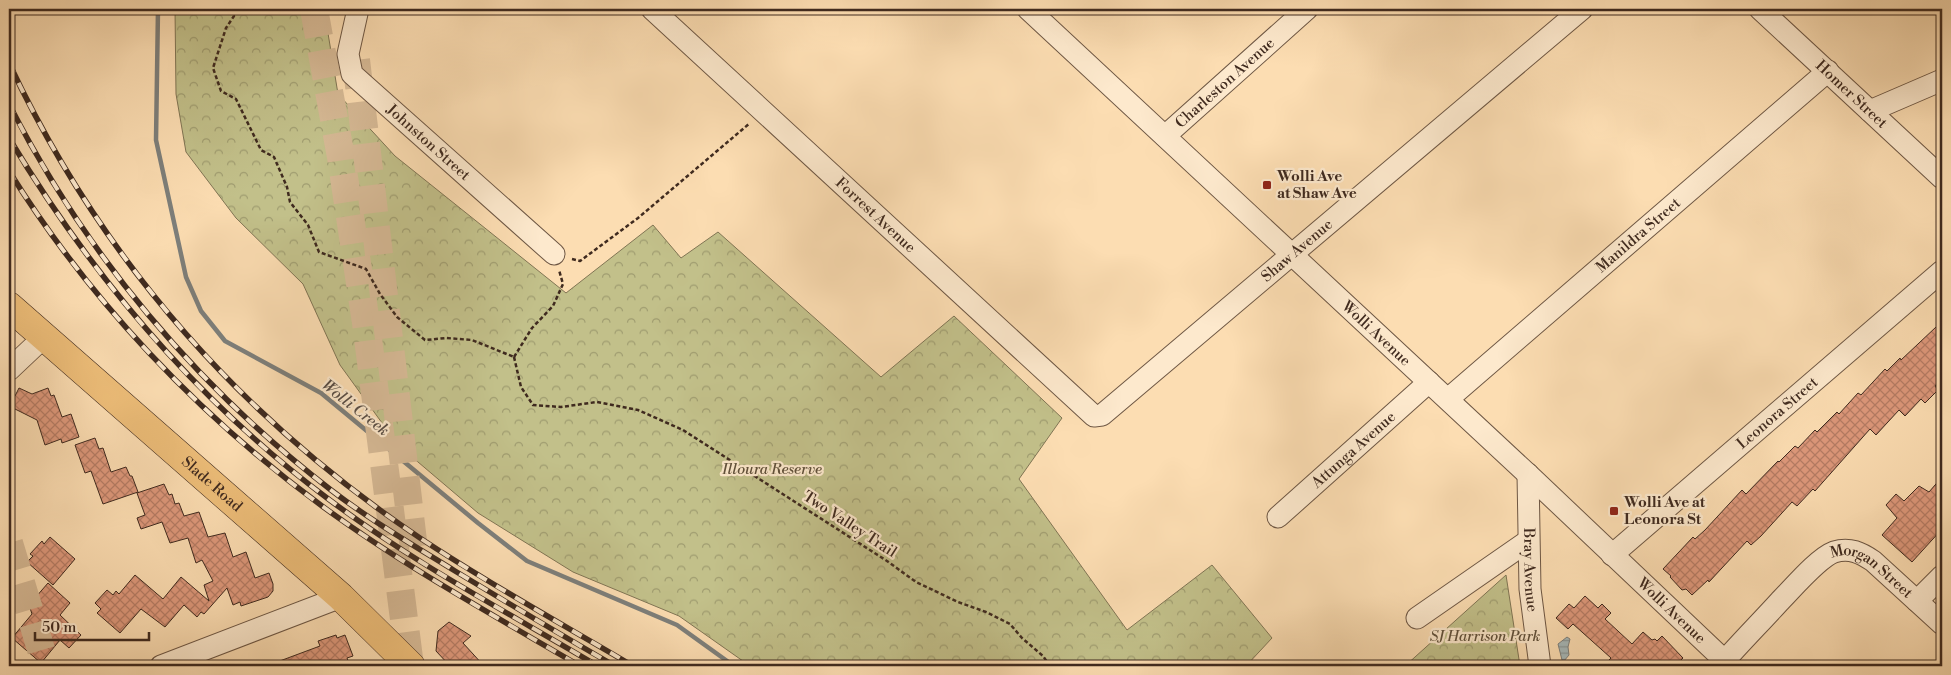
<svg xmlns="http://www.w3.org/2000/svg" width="1951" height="675" font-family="'Libre Bodoni',serif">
	<defs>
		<pattern id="forest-crowns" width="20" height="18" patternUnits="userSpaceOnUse" patternTransform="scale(1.25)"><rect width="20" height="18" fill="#c2c08a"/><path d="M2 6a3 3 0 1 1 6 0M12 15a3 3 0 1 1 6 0" fill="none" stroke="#9f9c70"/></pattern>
		<pattern id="water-rules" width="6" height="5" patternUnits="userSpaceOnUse" patternTransform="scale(1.25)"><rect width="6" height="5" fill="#a6b8b9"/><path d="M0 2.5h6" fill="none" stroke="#899696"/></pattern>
		<pattern id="building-cross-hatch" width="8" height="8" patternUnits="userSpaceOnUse" patternTransform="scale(1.25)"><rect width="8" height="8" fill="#dd987b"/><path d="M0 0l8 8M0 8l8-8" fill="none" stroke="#b57c64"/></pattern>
	</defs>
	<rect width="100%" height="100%" fill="#fcddb2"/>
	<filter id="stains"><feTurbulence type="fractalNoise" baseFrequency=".004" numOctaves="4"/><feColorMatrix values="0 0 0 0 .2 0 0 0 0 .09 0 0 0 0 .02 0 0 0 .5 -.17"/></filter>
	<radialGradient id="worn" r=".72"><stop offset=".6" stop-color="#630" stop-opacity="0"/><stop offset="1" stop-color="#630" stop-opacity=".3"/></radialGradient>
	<g fill="url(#forest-crowns)" stroke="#807554">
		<polygon points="175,9 324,9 338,94 395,156 566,293 653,225 681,258 718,232 881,377 954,316 1062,418 1019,479 1127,630 1212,565 1272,638 1246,666 750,666 679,616 573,572 478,513 398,445 340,365 303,284 236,218 186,152 176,94"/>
		<polygon points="1506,575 1520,666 1405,666"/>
	</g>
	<polygon fill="url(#water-rules)" stroke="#7d7f7b" points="1567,637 1570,639 1568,647 1569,655 1564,661 1562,660 1558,644"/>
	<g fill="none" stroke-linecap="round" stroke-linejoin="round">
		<polyline stroke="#7d7f7b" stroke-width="4.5" points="158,9 156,140 186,277 201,311 225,341 321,393 478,523 527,561 677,625 734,666"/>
	</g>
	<g fill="url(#building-cross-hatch)" stroke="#3f2a1f">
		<polygon points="1936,327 1942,332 1942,378 1935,386 1938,390 1925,403 1921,399 1905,416 1899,410 1876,435 1870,429 1815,491 1813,489 1797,506 1792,502 1761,536 1751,545 1747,541 1709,582 1708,580 1692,595 1686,589 1682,590 1670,577 1671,576 1663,569 1693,537 1695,539 1705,530 1742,490 1746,494 1778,461 1779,462 1795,446 1798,448 1815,430 1817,432 1837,412 1839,414 1858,393 1861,395 1885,369 1887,371 1900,358 1901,360"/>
		<polygon points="19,388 32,394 48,388 51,396 54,395 62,417 71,414 79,437 62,443 61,439 45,445 37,420 9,406 13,394 15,396"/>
		<polygon points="95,438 99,449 103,448 111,472 126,467 130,476 132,476 138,492 103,504 91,471 85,473 75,445"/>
		<polygon points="1942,477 1942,529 1912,562 1882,535 1897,518 1886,505 1896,494 1904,501 1919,486 1929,492"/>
		<polygon points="164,484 169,495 172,494 175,504 179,503 184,516 199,512 208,537 225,533 233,557 246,552 255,578 269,573 273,584 273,591 268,597 241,606 240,602 233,605 227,588 204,614 201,612 197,617 184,605 165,627 141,609 120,633 97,613 101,609 95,603 107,590 113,595 116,591 119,594 135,575 163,599 181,577 209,601 204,585 213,581 202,560 196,563 188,538 170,543 162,522 141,529 137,518 145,515 137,493"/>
		<polygon points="50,537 75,559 53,585 27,562 33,556 30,554 42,541 44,544"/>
		<polygon points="48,583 70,603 60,615 81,635 69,648 60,640 41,663 12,638 32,614 29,605"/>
		<polygon points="1585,596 1598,608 1602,604 1611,613 1605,619 1632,644 1643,632 1652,640 1655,639 1657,641 1662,636 1683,658 1675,666 1603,666 1611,658 1573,624 1568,629 1556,618 1569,604 1574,608"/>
		<polygon points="449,622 471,636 463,643 484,666 450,666 436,651 438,631"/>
		<polygon points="336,635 337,638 345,635 353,656 347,658 350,666 269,666 269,665 320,646 318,641"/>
	</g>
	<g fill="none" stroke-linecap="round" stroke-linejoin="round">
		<g stroke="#d6b995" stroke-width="28" stroke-dasharray="28 14" stroke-linecap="butt">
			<polyline points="314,9 341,157 366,323 410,666"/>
			<polyline points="356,60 415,558"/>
			<polyline points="9,543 46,666"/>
		</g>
		<g stroke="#6e5744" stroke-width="23">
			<g id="minor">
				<path id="s1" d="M358,9L348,54L352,74L554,254"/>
				<path id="s2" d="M652,9L1094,416L1102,415L1582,9"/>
				<path id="s3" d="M1028,9L1533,479L1725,661"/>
				<path id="s4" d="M1760,9L1942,178"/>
				<polyline points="1870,111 1942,80"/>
				<path id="s5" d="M1165,136L1307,9"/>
				<polyline points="9,370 45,336"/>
				<path id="s6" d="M1448,399L1828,71"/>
				<path id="s7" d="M1528,474L1530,589L1540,666"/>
				<path id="s8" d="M1278,517L1429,382"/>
				<path id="s9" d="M1612,555L1942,271"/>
				<polyline points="1917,601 1942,576"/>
				<polyline points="1417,618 1528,541"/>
				<polyline points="161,666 341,597"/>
				<path id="s10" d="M1720,666C1739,644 1760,623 1780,601C1793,588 1818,558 1834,552C1850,547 1861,553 1873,561L1942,624"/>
			</g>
		</g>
		<g stroke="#3f2a1f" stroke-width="29">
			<g id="major">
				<path id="s11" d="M9,306L341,597L411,666"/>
			</g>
		</g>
		<g stroke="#3f2a1f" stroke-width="2.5" stroke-dasharray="4 2.5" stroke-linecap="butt">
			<polyline points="232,9 234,16 226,28 213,68 221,91 236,99 261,150 274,157 287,187 290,202 308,225 319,252 366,269 380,294 397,317 425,340 446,338 472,340 514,357"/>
			<polyline points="572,259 580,261 638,218 750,123"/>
			<polyline points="514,357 521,387 533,405 561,407 597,402 638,410 683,430 887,561 916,582 958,602 986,612 1010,624 1022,638 1043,656 1050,666"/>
			<polyline points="514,357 532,328 553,306 563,284 559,270"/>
		</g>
		<use href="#minor" stroke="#fde9cd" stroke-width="21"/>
		<use href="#major" stroke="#eebe79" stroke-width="28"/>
		<g stroke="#3f2a1f" stroke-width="5.5">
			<g id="rail">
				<path d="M9,63C101,259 240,417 420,538C489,584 562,624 633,666"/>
				<path d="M9,104C86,255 196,386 331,490C370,520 413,545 455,571C508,603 561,635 615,666"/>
				<path d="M9,138C93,278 196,400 327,498C412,562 507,612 598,666"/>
				<path d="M9,171C90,301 198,415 322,506C404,566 493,615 580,666"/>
			</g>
		</g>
		<use href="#rail" stroke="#fde9cd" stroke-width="4" stroke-dasharray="11" stroke-linecap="butt"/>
	</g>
	<g fill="#8f2418" stroke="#fde9cd" stroke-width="2">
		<rect x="1262" y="180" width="10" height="10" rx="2.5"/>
		<rect x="1609" y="506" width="10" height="10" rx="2.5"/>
	</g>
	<g text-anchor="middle" stroke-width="4.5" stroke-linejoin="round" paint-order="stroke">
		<g font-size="15" fill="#3f2a1f" stroke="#fde9cd">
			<text dy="5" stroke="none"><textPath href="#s5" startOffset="80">Charleston Avenue</textPath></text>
			<text dy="5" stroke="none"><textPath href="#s4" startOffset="125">Homer Street</textPath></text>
			<text dy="5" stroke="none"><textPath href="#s1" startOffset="169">Johnston Street</textPath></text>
			<text dy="5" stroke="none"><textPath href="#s2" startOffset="304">Forrest Avenue</textPath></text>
			<text dy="5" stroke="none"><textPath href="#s6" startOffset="251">Manildra Street</textPath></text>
			<text dy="5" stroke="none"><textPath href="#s2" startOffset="864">Shaw Avenue</textPath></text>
			<text dy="5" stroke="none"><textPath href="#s3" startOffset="476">Wolli Avenue</textPath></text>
			<text dy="5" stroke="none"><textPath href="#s9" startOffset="218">Leonora Street</textPath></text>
			<text dy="5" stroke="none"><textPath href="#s8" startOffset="101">Attunga Avenue</textPath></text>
			<text dy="5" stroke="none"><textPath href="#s11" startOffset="270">Slade Road</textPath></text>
			<text transform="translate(850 524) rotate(33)" y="5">Two Valley Trail</text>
			<text dy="5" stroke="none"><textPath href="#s7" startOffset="96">Bray Avenue</textPath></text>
			<text dy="5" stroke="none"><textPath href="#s10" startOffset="206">Morgan Street</textPath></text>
			<text dy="5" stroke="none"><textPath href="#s3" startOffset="881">Wolli Avenue</textPath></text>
		</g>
		<g font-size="15" font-weight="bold" fill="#3f2a1f" stroke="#fde9cd" text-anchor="start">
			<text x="1277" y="181">Wolli Ave<tspan x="1277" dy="17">at Shaw Ave</tspan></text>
			<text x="1624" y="507">Wolli Ave at<tspan x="1624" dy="17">Leonora St</tspan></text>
		</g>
		<g font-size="15" font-style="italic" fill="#60503a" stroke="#fde9cd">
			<text x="772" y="474">Illoura Reserve</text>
			<text x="1485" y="641">SJ Harrison Park</text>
		</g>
		<g font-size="16" font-style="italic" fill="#594e46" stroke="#fde9cd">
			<text transform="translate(356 407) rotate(38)" y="6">Wolli Creek</text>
		</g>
	</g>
	<rect width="1951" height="675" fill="none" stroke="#fcddb2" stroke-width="30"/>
	<rect x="10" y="10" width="1931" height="655" fill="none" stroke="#3f2a1f" stroke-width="2.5"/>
	<rect x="15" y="15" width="1921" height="645" fill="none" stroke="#3f2a1f"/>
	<path d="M35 632v8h114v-8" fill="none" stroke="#3f2a1f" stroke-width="2.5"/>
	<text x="42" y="632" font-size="15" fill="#3f2a1f" stroke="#fde9cd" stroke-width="4" paint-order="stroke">50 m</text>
	<rect width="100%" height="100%" filter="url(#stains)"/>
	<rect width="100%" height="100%" fill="url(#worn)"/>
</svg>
